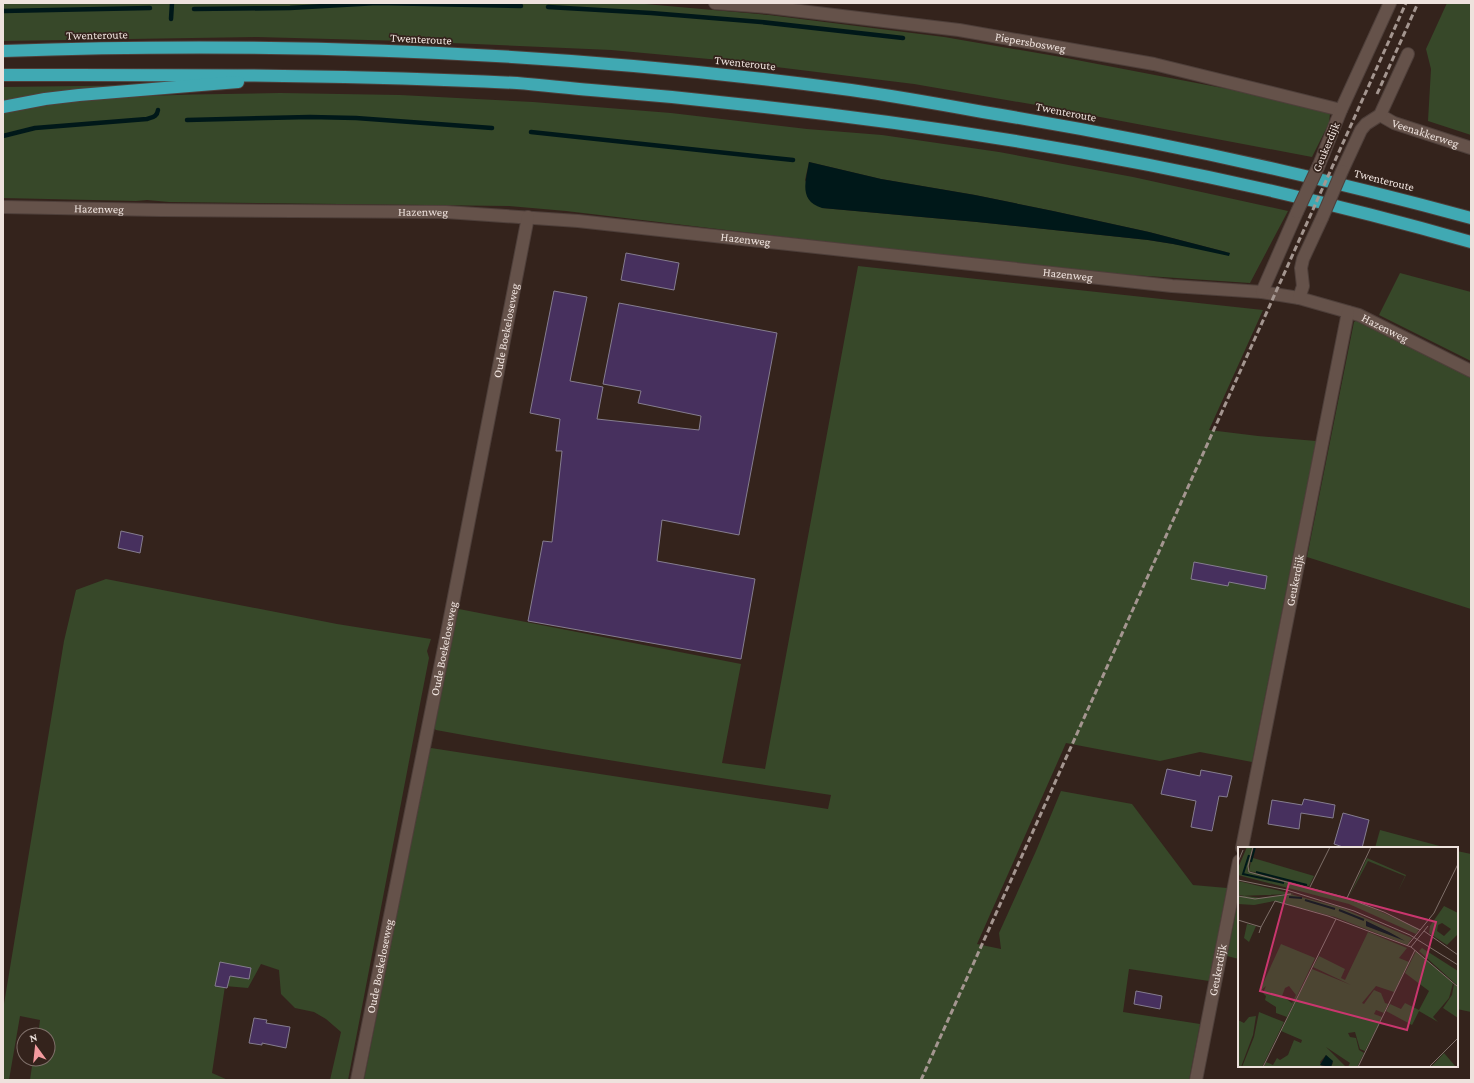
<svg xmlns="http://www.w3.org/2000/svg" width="1474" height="1083" font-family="'Crimson Pro',serif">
	<rect width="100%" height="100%" fill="#34231c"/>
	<g fill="#374829" fill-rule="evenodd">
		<polygon points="3,3 634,3 769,15 944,37 1061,57 1275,98 1325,110 1330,114 1329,123 1312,157 1042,106 914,84 720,60 611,50 404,41 257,37 3,41"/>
		<polygon points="1447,3 1471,3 1471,135 1428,121 1431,69 1426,49"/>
		<polygon points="159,85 3,102 3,87"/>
		<path d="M280,93L400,95L533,102L671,113L807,129L882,135L999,152L1133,177L1288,211L1250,283L1074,271L566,211L509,206L169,202L147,200L136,201L3,198V113C94,93 188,95 280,93ZM809,162L881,179L975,195L1053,211L1149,232L1230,253L1148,240L977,222L822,208L805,180Z"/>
		<path d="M858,266L1263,310L1209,430L1258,436L1316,441L1252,762L1200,752L1160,761L1066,743L977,944L1001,949L999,933L1036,851L1061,791L1132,804L1193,885L1227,888L1209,981L1129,969L1123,1012L1200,1024L1189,1080H364L429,749L431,748L828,809L831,795C699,775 567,754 436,730L432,727L450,635L459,609L741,664L722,763L765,769Z"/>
		<polygon points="1400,273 1471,292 1471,361 1379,315"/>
		<polygon points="1357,320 1471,377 1471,609 1307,557 1354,322"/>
		<polygon points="106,579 337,624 431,639 427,651 429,658 420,704 348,1080 330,1080 341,1032 326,1019 314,1012 295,1008 281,994 279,970 261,964 248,988 225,986 212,1073 228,1080 30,1080 33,1059 48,1059 48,1035 38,1035 40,1020 20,1016 9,1080 3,1080 3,1010 64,641 76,590"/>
		<polygon points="1380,830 1447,848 1375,848"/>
		<polygon points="1457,851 1471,854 1471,1012 1457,1009"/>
		<polygon points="1239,897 1239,959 1227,956"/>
	</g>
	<path fill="#001819" d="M809,162L881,179L975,195L1053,211L1149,232L1230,253L1229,256L1173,244L1148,240L977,222L822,208C798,201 806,180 809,162Z"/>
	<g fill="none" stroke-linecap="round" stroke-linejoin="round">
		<g stroke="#001819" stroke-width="4.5">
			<polyline points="548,7 651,13 761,22 903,38"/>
			<polyline points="194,9 290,8 377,3 521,6"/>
			<polyline points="3,11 150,8"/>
			<polyline points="171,19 172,3"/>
			<polyline points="187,120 310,117 356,118 492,128"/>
			<polyline points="531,132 793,160"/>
			<path d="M3,136L35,128L147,119C153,117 157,117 158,110"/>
		</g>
	</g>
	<g fill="#47305e" stroke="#857d8f">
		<polygon points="626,253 679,263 674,290 621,280"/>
		<polygon points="554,291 587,297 570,381 603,387 597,419 699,430 701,416 638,403 641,391 603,384 619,303 777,333 739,535 662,520 657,561 755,579 741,659 528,621 543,541 552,542 562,451 556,451 560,419 530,413"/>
		<polygon points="121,531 143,536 140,553 118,548"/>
		<polygon points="1194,562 1267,576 1265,589 1229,582 1228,586 1191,579"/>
		<polygon points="1167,769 1200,776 1201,770 1232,776 1227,797 1219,796 1212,831 1191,827 1196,801 1161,794"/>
		<polygon points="1304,799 1335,805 1333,818 1301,813 1299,829 1268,824 1272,800 1302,805"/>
		<polygon points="1343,813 1369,820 1362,848 1346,848 1334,844"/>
		<polygon points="220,962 251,968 249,979 230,976 227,988 215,986"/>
		<polygon points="1136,991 1162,996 1160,1009 1134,1004"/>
		<polygon points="254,1018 267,1020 266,1023 290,1027 286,1048 262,1043 262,1045 249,1043"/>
	</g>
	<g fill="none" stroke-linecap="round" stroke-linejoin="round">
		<g stroke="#4e3f3a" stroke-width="14">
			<g id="minor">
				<path id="s1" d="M715,3L767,7L959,30L1154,64L1341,110"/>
				<path id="s2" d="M1380,115L1394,123L1471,148"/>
				<polyline points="1319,165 1341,110 1390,3"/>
				<polyline points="1342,171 1361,130 1366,124 1380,115 1408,54"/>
				<path id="s3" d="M3,207L160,210L446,212L578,221L1172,286L1262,292L1299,298L1359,315L1471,371"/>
				<polyline points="1262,292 1297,212"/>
				<polyline points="1299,298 1303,286 1301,268 1303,259 1322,218"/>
				<path id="s4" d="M1242,848L1348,312"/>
				<path id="s5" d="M357,1080L447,633L528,217"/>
				<path id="s6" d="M1196,1080L1239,861"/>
			</g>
		</g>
		<g stroke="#4e3f3a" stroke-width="14">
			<g id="highway">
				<path d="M3,51C286,41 570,52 851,90C895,96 939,104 983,112C1148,139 1310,174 1471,218"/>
				<path d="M3,75C174,75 346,74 517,83C542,85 567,88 591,90C643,94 695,99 747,105C991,131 1234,174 1471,242"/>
				<polyline points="3,107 45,99 79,95 238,82"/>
			</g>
		</g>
		<use href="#minor" stroke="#65524a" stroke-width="12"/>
		<use href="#highway" stroke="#40a9b3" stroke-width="12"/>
		<g stroke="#a49690" stroke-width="3" stroke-dasharray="6 3" stroke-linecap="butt">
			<polyline points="1377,94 1418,3"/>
			<polyline points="921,1080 1406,3"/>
		</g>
		<g stroke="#4e3f3a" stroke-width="14" stroke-linecap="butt">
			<g id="minor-bridge">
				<polyline points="1297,212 1319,165"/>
				<polyline points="1322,218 1342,171"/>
			</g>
		</g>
		<use href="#minor-bridge" stroke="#65524a" stroke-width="12"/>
	</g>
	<g text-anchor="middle" stroke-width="3.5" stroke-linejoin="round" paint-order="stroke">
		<g font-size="12" fill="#eee2dd" stroke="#34231c">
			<text transform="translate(97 35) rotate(-1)" y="4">Twenteroute</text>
			<text transform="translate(421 39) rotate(3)" y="4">Twenteroute</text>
			<text dy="4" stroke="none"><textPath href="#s1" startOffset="318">Piepersbosweg</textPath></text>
			<text transform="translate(745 63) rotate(6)" y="4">Twenteroute</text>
			<text transform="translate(1066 112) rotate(11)" y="4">Twenteroute</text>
			<text dy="4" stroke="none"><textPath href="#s2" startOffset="49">Veenakkerweg</textPath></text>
			<text transform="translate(1326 147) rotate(-67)" y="4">Geukerdijk</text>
			<text transform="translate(1384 180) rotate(14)" y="4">Twenteroute</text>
			<text dy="4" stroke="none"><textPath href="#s3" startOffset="96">Hazenweg</textPath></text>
			<text dy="4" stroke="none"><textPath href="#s3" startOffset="420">Hazenweg</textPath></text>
			<text dy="4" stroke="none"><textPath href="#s3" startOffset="744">Hazenweg</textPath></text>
			<text dy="4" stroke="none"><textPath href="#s3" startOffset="1068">Hazenweg</textPath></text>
			<text dy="4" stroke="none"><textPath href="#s3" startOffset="1392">Hazenweg</textPath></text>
			<text dy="4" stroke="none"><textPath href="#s5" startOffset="764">Oude Boekeloseweg</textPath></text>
			<text dy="4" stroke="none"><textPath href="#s4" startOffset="273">Geukerdijk</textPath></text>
			<text dy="4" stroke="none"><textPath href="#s5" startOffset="440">Oude Boekeloseweg</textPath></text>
			<text dy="4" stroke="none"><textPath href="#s5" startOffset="116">Oude Boekeloseweg</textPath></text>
			<text dy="4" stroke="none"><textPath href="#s6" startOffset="112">Geukerdijk</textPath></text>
		</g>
	</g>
	<g transform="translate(1238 847)">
		<rect width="220" height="220" fill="#34231c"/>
		<path d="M9,0H15L10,24L128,58L181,82L178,87L111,57L0,28V21ZM16,0L15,11L76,29L71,39L11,24ZM129,11L168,28L159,46L167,29L130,14L111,50ZM0,34L56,47L23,51L0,48ZM52,47L102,60L174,91L169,98L97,70L36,54L16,58L0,57V49ZM128,74L162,91L128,79ZM206,59L220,66V87L209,98L191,86L192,79ZM204,76L213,82L206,89L199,84L200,78ZM9,77L18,79L11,95L6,91ZM130,85L169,101L161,111L171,115L156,145L138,139L124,156L126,157L136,143L143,146L147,156L150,157L146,166L138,163L136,167L144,170L127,204L122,202L117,185L110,186L112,190L118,191L121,203L126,206L119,220H110L112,216L88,200L108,220H93L95,216L88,208L82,215L84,220H26L28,215L35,218L39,211L42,213L50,208L56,193L63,196L64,193L43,184L74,122L113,138L75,120L81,109L107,122L103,131L107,133ZM43,97L77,111L49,170L38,166V160L27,153L28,149L25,146L28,139L21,145ZM51,139L58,148L54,156L44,149L47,141ZM184,101L220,124V139L181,104ZM178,104L215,136L211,151L195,170L200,175L181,164L174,178L148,164L152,157L163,162L167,156L181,163L191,144L167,126ZM216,137L220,141V171L205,161L214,148ZM21,165L46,175L24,220H4L16,190ZM18,169L15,188L3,220H0V173L6,176L11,170ZM206,206L218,220H193Z" fill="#374829" fill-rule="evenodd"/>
		<path d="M128,74L151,85L167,94L128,79ZM88,208L95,214L93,220L82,218Z" fill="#001819"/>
		<path fill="none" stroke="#001819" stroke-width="2" d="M11,8L5,27L46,36M13,15L17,0M18,25L69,38M51,50L64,51M67,53L97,62M101,63L126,73"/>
		<path fill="none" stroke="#7e6f69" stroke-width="1" d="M15,0L10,19L11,25L109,51L146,65L182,83M0,15L5,3M0,33L49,43L116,64L172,88L220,118M72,40L92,0M0,49L17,52L53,47M109,51L133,0M0,73L23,80L21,86M23,80L37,54L90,69L173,100L220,140M186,84L220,108M169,99L196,66L220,17M173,100L190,79M25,220L98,72M120,220L177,103M191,220L220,191"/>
		<path fill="#c9366e" fill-opacity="0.15" stroke="#c9366e" stroke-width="2" d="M51,36L198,75L169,183L22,144Z"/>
		<rect width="220" height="220" fill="none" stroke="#eee2dd" stroke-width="2"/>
	</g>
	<rect width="1474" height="1083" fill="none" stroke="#eee2dd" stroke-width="8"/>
	<g transform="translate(36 1047) rotate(345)"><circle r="19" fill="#34231c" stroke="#7e6f69"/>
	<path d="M0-3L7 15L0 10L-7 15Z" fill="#f49b9f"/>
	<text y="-6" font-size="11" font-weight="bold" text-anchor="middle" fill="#eee2dd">N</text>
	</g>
</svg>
